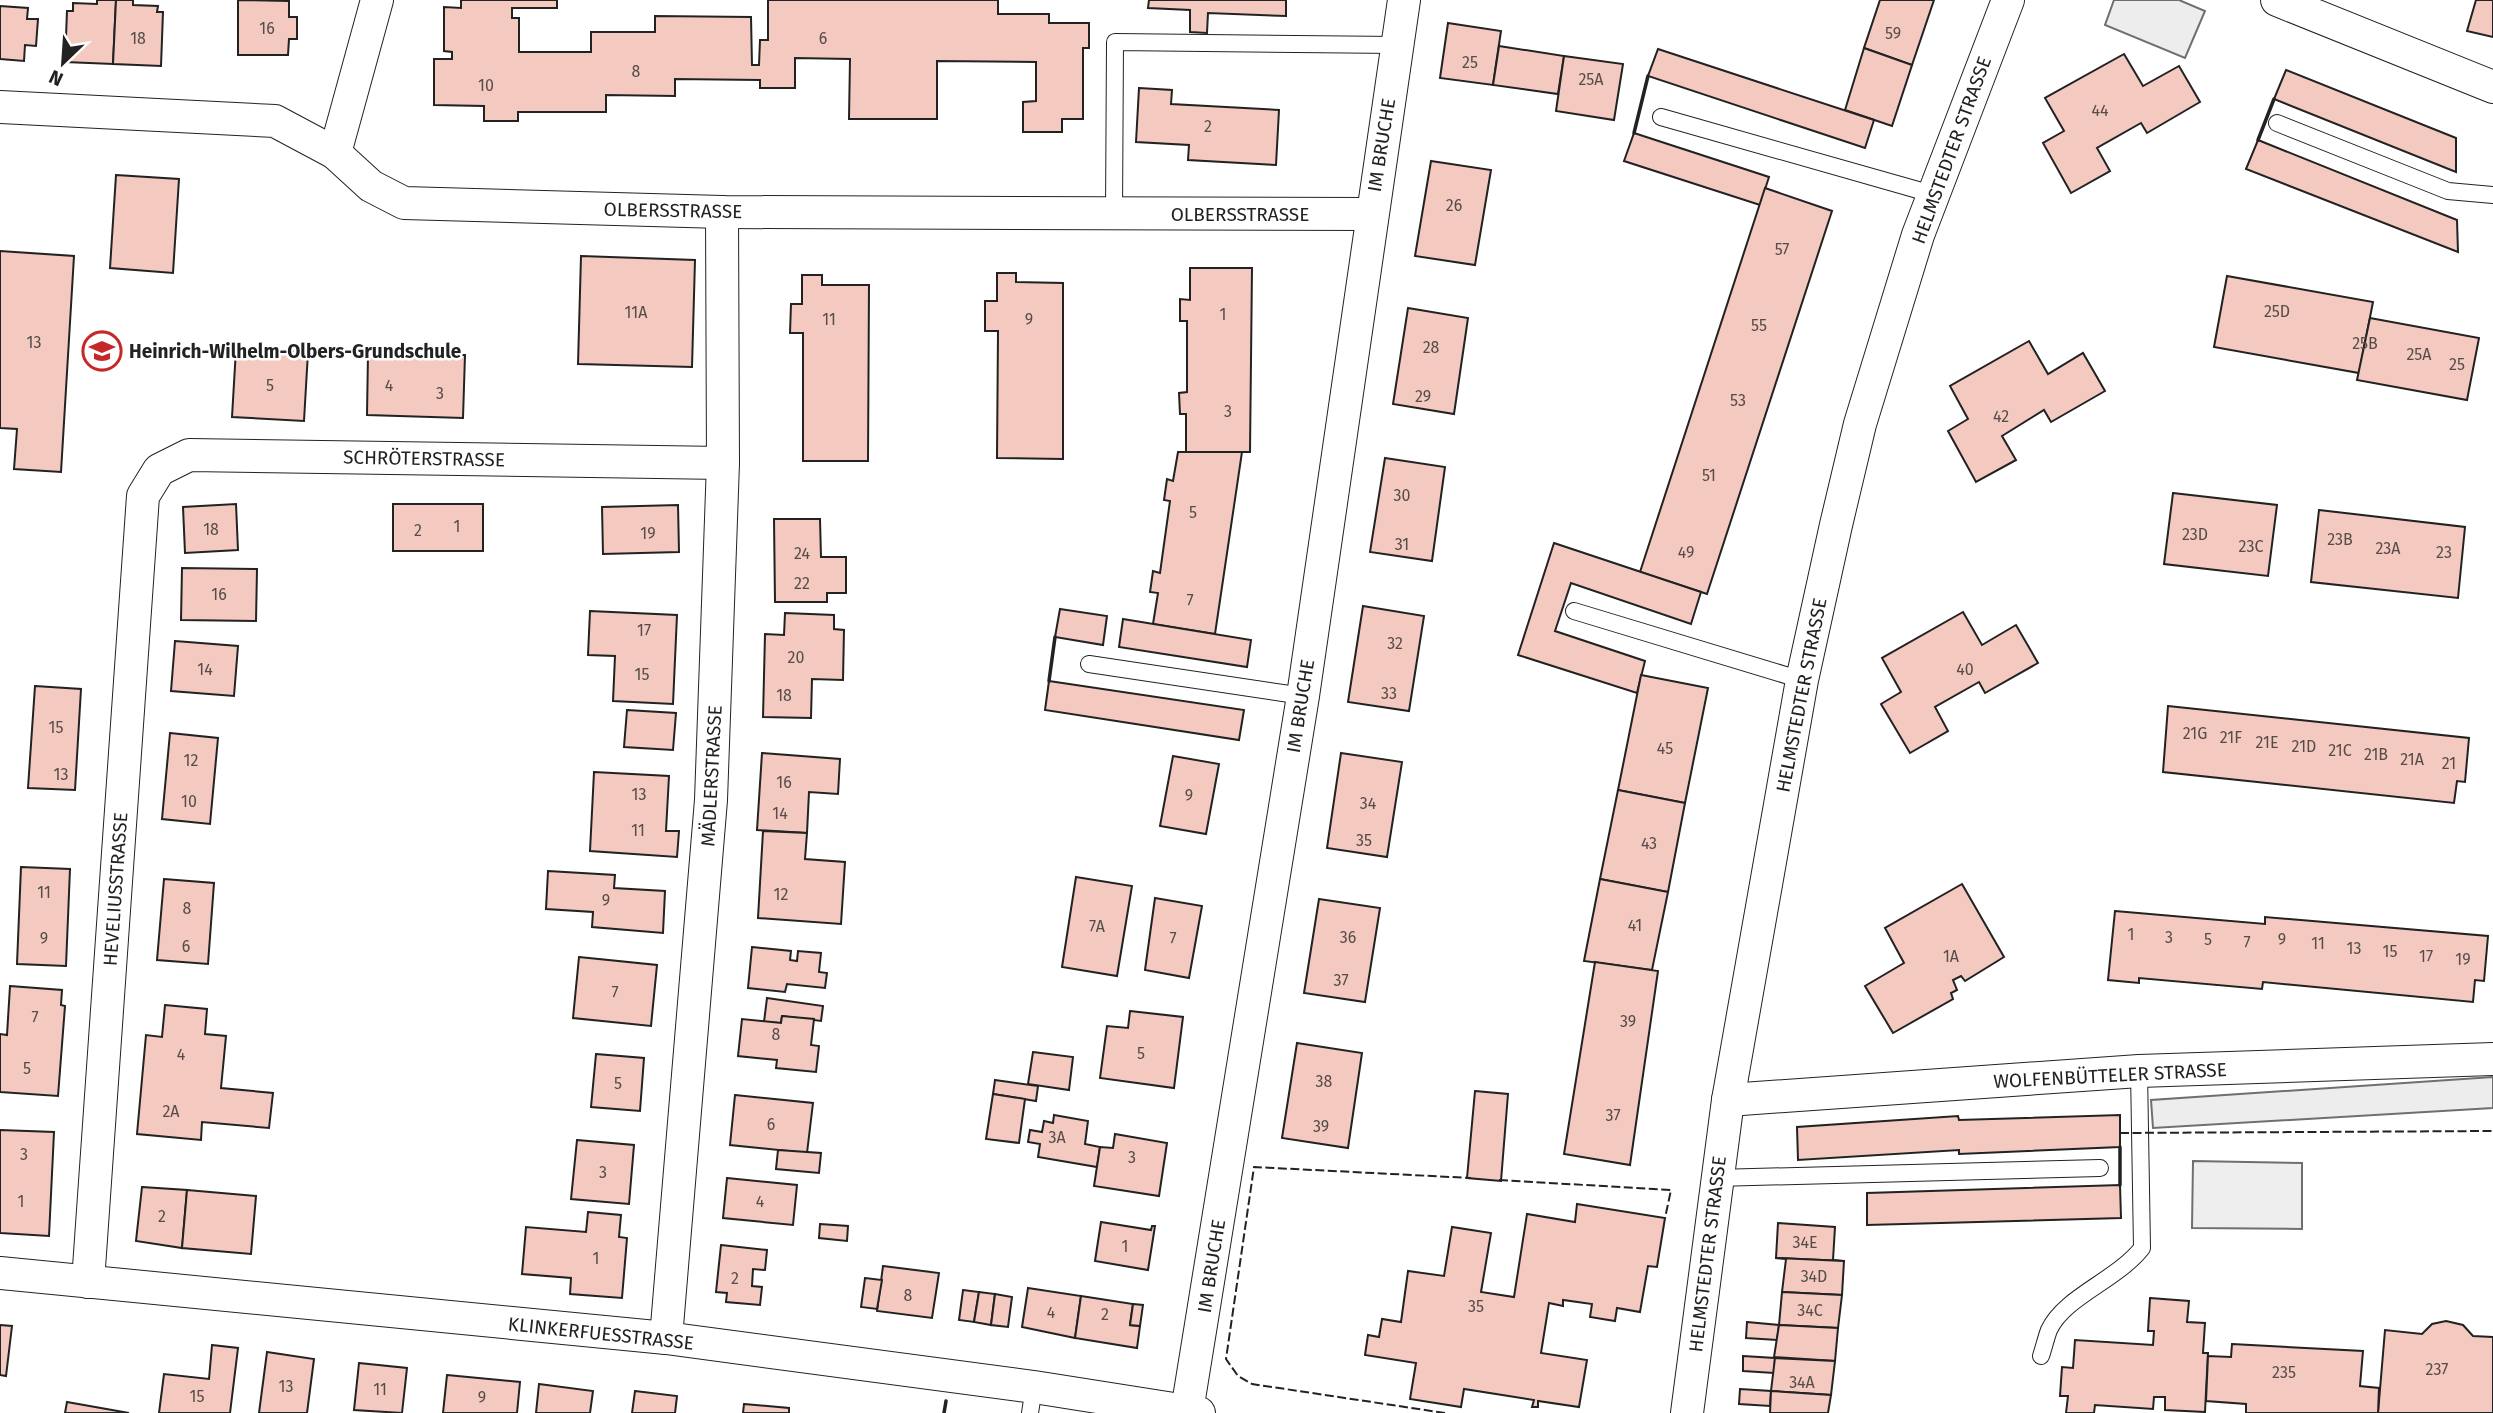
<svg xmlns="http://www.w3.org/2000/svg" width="2493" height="1413" font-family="'Fira Sans',sans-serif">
	<rect width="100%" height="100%" fill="#fff"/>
	<polygon fill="#eee" stroke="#6f6f6f" stroke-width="2" points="2193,1161 2302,1163 2302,1229 2192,1228"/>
	<g fill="#ededed" stroke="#6f6f6f" stroke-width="2">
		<polygon points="2114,0 2179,0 2205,11 2185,58 2105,25"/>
		<polygon points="2493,1077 2493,1108 2153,1128 2151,1100"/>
	</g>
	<g fill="#f3c9c0" stroke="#222" stroke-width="2">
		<polygon points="97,0 116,0 113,64 65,62 67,11 73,11 73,3 97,4"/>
		<polygon points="116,0 133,0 133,5 158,6 157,12 163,12 161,66 113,64"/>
		<polygon points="238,0 289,1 289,17 297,17 297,39 289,39 288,55 238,55"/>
		<polygon points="461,0 557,0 557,8 512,8 512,18 519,18 519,52 591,52 591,32 655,32 655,16 751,17 752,65 759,65 760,40 768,40 768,0 998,0 998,14 1049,14 1049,23 1089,23 1089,48 1083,48 1083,119 1062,119 1062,132 1023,132 1023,102 1036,101 1036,62 937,61 937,119 849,119 850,59 795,58 795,88 760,88 760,80 675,79 675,96 606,95 606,112 518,112 518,121 484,121 484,106 434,105 434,59 452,59 452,52 444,51 444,7 461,8"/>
		<polygon points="1149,0 1286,0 1286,16 1208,13 1207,33 1190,32 1190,10 1148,8"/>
		<polygon points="1880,0 1934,0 1912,65 1864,48"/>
		<polygon points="2476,0 2493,0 2493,37 2467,31"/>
		<polygon points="0,6 28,8 27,19 38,19 36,46 25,45 24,61 0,59"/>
		<polygon points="1448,23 1501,31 1493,85 1440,78"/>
		<polygon points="1499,46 1564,56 1558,94 1493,85"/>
		<polygon points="1864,48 1912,65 1892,126 1845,110"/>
		<polygon points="1658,49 1874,120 1865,148 1648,76"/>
		<polygon points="2124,54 2143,86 2179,66 2200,102 2147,133 2141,123 2097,148 2110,171 2071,193 2043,143 2064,131 2045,98"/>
		<polygon points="1564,56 1623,64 1614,120 1556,111"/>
		<polygon points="2286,70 2456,138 2456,172 2274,99"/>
		<polygon points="1139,88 1172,90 1171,104 1279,110 1276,165 1188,160 1189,145 1136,142"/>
		<polygon points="1634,133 1769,177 1760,205 1624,161"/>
		<polygon points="2258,140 2457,220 2458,252 2246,169"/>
		<polygon points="1431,161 1491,170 1475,265 1415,256"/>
		<polygon points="116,175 179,179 173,273 110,268"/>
		<polygon points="1765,188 1832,211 1707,594 1640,572"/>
		<polygon points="0,251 74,256 61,472 14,469 17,429 0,428"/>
		<polygon points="581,256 695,260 692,367 578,364"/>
		<polygon points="1190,268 1252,268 1250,452 1186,452 1186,414 1180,414 1179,393 1187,392 1187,321 1180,321 1180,299 1190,300"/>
		<polygon points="997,273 1016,273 1016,282 1063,283 1063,459 997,458 998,331 985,331 985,301 997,301"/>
		<polygon points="802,275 822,275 822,285 869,285 868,461 803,461 803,333 790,333 791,304 802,304"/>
		<polygon points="2227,276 2373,302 2359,373 2214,347"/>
		<polygon points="1408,308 1468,318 1454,414 1393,404"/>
		<polygon points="2370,318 2479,338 2467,400 2357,380"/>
		<polygon points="2029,341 2048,374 2083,353 2105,391 2051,422 2044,410 2002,436 2016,460 1976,482 1948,431 1968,419 1950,386"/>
		<polygon points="236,349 308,352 304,421 232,417"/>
		<polygon points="368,354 465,355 463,418 367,415"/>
		<polygon points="1178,452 1242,452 1215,634 1153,624 1158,593 1150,592 1153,571 1160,573 1170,501 1164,500 1167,479 1173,481"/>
		<polygon points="1385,458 1445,467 1432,561 1370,552"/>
		<polygon points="2173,493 2277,505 2268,576 2164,564"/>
		<polygon points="236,504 238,550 185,553 183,507"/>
		<rect x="393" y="504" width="90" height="47"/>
		<polygon points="678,505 679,552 603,554 602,507"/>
		<polygon points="2319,510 2465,527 2458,598 2311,582"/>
		<polygon points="774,519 820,519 821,557 846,557 846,593 827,593 827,602 775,602"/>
		<polygon points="1554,543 1701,592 1691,624 1571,583 1555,631 1645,661 1637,693 1518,655"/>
		<polygon points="182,568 257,569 256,621 181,620"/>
		<polygon points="1363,606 1424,616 1409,711 1348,702"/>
		<polygon points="1060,609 1107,616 1103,645 1055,637"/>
		<polygon points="590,611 677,615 673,704 613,701 615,656 588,655"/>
		<polygon points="1963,612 1982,645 2016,625 2038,663 1985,693 1979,682 1935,707 1948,731 1910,753 1881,704 1901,692 1882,658"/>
		<polygon points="785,613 834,615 834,629 844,630 843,680 812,679 811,718 763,717 765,634 784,635"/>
		<polygon points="1123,619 1251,640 1247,667 1119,647"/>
		<polygon points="175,641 238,646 234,696 171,691"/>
		<polygon points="1641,675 1708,688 1685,803 1618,790"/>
		<polygon points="1049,681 1244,710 1239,740 1045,710"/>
		<polygon points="35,686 81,689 75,790 28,788"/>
		<polygon points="2168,706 2469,738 2465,782 2457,781 2454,803 2163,772"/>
		<polygon points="627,710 676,713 673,750 624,747"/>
		<polygon points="170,733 218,738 210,824 162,819"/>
		<polygon points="762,753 840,759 838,794 809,792 807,833 757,830"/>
		<polygon points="1341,753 1402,762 1387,857 1327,848"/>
		<polygon points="1173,756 1219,764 1206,834 1160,826"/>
		<polygon points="594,772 669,776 666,831 679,831 677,857 590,851"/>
		<polygon points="1618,790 1685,803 1668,892 1600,879"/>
		<polygon points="763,831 807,833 805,859 845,862 841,924 758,918"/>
		<polygon points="21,867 70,869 66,966 17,964"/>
		<polygon points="548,871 615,875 614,888 665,891 663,933 592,927 593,912 546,909"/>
		<polygon points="1076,877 1132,886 1117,976 1062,967"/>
		<polygon points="164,879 214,883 208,964 157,960"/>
		<polygon points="1600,879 1668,892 1652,970 1584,961"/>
		<polygon points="1962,884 2004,957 1965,981 1961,976 1953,980 1957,990 1951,993 1953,999 1893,1033 1865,986 1904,963 1885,928"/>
		<polygon points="1155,898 1202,906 1189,978 1145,970"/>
		<polygon points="1319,899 1380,908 1365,1002 1304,993"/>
		<polygon points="2115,911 2265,924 2265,917 2488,936 2484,981 2475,980 2473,1002 2263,982 2262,989 2139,978 2139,983 2108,980"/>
		<polygon points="752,947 791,951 790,960 797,961 798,951 821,953 819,972 827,973 825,988 787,984 785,992 748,988"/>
		<polygon points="579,957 657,965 651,1026 573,1018"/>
		<polygon points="1595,962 1658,971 1630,1165 1564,1154"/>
		<polygon points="10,986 62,990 61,1005 65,1006 58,1096 0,1092 0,1034 7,1035"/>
		<polygon points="767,998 823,1006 821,1021 782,1016 781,1023 764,1022"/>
		<polygon points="165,1005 207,1009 205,1034 226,1036 221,1088 273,1093 269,1128 202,1122 201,1140 137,1134 146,1035 162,1037"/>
		<polygon points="1130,1011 1183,1017 1174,1088 1100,1078 1107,1026 1128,1028"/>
		<polygon points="782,1016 814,1019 811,1045 819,1046 816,1072 776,1068 777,1060 738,1056 742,1019 781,1023"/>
		<polygon points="1297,1043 1362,1053 1348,1148 1282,1138"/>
		<polygon points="1033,1052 1073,1057 1069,1090 1028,1084"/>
		<polygon points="596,1054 644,1058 640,1111 591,1107"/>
		<polygon points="995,1080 1038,1086 1036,1101 993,1094"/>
		<polygon points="1475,1091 1508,1094 1501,1181 1467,1178"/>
		<polygon points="993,1094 1025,1099 1019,1143 986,1139"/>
		<polygon points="735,1095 813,1103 807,1153 730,1145"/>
		<polygon points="1054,1115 1088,1121 1085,1144 1100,1147 1097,1167 1038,1157 1040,1144 1028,1142 1030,1130 1042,1132 1044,1121 1053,1123"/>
		<polygon points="2120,1115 2120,1147 1959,1154 1959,1150 1798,1160 1797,1127 1958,1116 1959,1120"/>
		<polygon points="0,1130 54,1132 49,1236 0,1233"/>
		<polygon points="1115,1134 1167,1143 1159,1196 1094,1186 1100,1147 1113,1148"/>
		<polygon points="577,1140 634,1145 629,1204 571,1199"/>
		<polygon points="778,1150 821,1153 819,1173 776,1169"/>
		<polygon points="727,1178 797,1185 793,1225 723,1218"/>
		<polygon points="2120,1185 2121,1218 1867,1225 1867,1193"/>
		<polygon points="142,1187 187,1190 182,1248 136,1241"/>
		<polygon points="187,1190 256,1196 251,1254 182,1248"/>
		<polygon points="1577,1204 1665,1218 1657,1267 1648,1266 1640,1312 1617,1308 1615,1321 1590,1317 1592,1304 1563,1300 1563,1306 1549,1303 1541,1353 1587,1360 1579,1407 1538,1401 1538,1407 1532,1407 1534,1400 1464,1389 1461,1407 1410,1399 1416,1363 1365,1355 1368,1335 1379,1337 1382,1319 1401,1322 1408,1271 1444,1276 1452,1227 1491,1233 1481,1292 1514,1297 1527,1214 1575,1222"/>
		<polygon points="588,1212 621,1215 619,1237 627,1238 622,1298 570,1294 571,1278 522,1274 526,1227 586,1232"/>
		<polygon points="1101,1222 1151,1230 1152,1226 1155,1226 1148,1270 1095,1261"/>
		<polygon points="1778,1223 1835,1227 1833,1260 1843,1261 1776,1258"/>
		<polygon points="820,1224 848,1226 847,1241 819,1238"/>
		<polygon points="721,1245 767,1250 765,1270 753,1269 752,1286 762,1287 760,1305 726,1302 727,1293 716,1292"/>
		<polygon points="1776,1258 1844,1261 1842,1295 1782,1292 1786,1259"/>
		<polygon points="883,1266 939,1273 932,1318 877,1311"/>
		<polygon points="865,1278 882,1280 877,1309 861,1307"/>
		<polygon points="1028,1288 1081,1296 1075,1338 1022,1327"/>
		<polygon points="963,1290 979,1292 974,1322 959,1320"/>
		<polygon points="979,1292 995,1294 991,1325 974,1322"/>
		<polygon points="1782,1292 1842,1295 1838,1328 1779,1325"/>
		<polygon points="995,1294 1012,1297 1008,1327 991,1325"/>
		<polygon points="1081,1296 1133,1304 1130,1325 1140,1326 1137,1348 1075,1338"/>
		<polygon points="2150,1298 2189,1301 2187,1322 2205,1323 2203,1353 2208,1353 2205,1412 2165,1410 2165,1397 2154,1397 2153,1409 2095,1405 2094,1413 2066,1413 2068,1396 2060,1396 2062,1367 2073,1368 2075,1340 2153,1345 2154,1331 2148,1331"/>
		<polygon points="1133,1304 1143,1305 1140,1326 1130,1325"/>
		<polygon points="2446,1321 2463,1325 2473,1336 2493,1337 2493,1413 2378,1413 2385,1330 2422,1334 2432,1324"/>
		<polygon points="1747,1322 1779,1325 1777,1340 1746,1338"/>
		<polygon points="0,1325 12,1326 6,1376 0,1375"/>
		<polygon points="1779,1325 1838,1328 1835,1361 1774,1357"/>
		<polygon points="2232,1344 2363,1351 2360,1386 2379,1388 2378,1413 2246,1413 2246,1404 2206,1401 2208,1356 2231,1357"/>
		<polygon points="212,1345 238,1348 230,1413 159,1413 164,1374 209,1379"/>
		<polygon points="267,1352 314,1359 307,1413 259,1413"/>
		<polygon points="1743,1356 1775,1358 1774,1373 1743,1371"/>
		<polygon points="1775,1358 1835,1361 1831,1395 1771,1391"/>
		<polygon points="359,1363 407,1368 402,1413 354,1410"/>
		<polygon points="447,1375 520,1382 517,1413 443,1413"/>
		<polygon points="539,1384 593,1391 590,1413 536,1413"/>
		<polygon points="1740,1389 1771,1391 1770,1406 1739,1404"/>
		<polygon points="635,1391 677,1396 675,1413 632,1413"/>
		<polygon points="1771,1391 1831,1395 1828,1413 1770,1413"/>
		<polygon points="67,1402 129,1413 65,1413"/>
		<polygon points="744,1404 789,1408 789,1413 743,1413"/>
	</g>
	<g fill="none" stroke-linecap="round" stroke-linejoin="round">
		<g stroke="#222" stroke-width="18">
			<g id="lane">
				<polyline points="1661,117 1932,194"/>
				<polyline points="2277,123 2448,191 2493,195"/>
				<polyline points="1114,213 1115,42 1397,45"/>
				<polyline points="1574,611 1802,680"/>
				<polyline points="1089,664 1303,696"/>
				<polyline points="1716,1178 2100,1168"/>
				<path d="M2041,1356C2044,1347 2046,1338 2049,1330C2064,1297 2117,1280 2142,1248L2139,1071"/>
				<polyline points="1030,1413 1034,1387"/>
			</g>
		</g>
		<g stroke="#222" stroke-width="34">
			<g id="street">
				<polyline points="2277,0 2493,87"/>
				<polyline points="0,107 275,121 335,153 371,186 404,203 722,212 1370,214"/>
				<polyline points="335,153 377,0"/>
				<polyline points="1728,1100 2139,1071 2493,1059"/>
				<polyline points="0,1273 666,1338 1034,1387 1199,1413"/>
				<polyline points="88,1282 143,496 159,470 189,455 723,463"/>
				<polyline points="666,1338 711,800 723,463 722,212"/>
				<polyline points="1187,1411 1303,696 1404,0"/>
				<polyline points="1687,1413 1728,1100 1802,680 1836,525 1860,424 1918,235 2008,0"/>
			</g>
		</g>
		<use href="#lane" stroke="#fff" stroke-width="16"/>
		<use href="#street" stroke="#fff" stroke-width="32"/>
		<g stroke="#222" stroke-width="2" stroke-dasharray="9 3.5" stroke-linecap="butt">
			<polyline points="2120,1133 2493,1131"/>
			<polyline points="1499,1180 1671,1190 1665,1218"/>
			<polyline points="1445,1413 1252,1384 1238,1376 1226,1359 1254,1167 1471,1178"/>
		</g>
		<g stroke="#222" stroke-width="3.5">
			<polyline points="1634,133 1648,76"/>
			<polyline points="2258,140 2274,99"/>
			<polyline points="1049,681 1055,637"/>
			<polyline points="2120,1147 2120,1185"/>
			<polyline points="944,1413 946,1401"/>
		</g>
	</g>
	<defs>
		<g id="school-ring" transform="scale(2.0125)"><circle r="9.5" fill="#fff" stroke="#c62828" stroke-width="1.5"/><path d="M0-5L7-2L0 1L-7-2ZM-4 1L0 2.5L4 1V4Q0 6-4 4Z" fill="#c62828"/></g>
	</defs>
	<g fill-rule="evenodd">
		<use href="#school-ring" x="102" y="351"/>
	</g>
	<g text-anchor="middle" stroke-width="5" stroke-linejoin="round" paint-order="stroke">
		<g font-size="16" fill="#564c4a">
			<text x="267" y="34">16</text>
			<text x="1893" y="39">59</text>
			<text x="138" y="44">18</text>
			<text x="823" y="44">6</text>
			<text x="1470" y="68">25</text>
			<text x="636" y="77">8</text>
			<text x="1591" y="85">25A</text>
			<text x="486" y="91">10</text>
			<text x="2100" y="116">44</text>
			<text x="1208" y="132">2</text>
			<text x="1454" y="211">26</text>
			<text x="1782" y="255">57</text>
			<text x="2277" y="317">25D</text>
			<text x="636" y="318">11A</text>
			<text x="1223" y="320">1</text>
			<text x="829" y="325">11</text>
			<text x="1029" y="325">9</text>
			<text x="1759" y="331">55</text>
			<text x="34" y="348">13</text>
			<text x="2365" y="349">25B</text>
			<text x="1431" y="353">28</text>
			<text x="2419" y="360">25A</text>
			<text x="2457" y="370">25</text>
			<text x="270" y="391">5</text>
			<text x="389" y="391">4</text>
			<text x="440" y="399">3</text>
			<text x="1423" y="402">29</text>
			<text x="1738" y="406">53</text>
			<text x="1228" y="417">3</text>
			<text x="2001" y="422">42</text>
			<text x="1709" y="481">51</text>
			<text x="1402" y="501">30</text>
			<text x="1193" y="518">5</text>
			<text x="457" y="532">1</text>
			<text x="211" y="535">18</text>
			<text x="418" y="536">2</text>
			<text x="648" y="539">19</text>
			<text x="2195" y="540">23D</text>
			<text x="2340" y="545">23B</text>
			<text x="1402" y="550">31</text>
			<text x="2251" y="552">23C</text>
			<text x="2388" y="554">23A</text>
			<text x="1686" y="558">49</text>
			<text x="2444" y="558">23</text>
			<text x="802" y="559">24</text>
			<text x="802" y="589">22</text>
			<text x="219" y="600">16</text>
			<text x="1190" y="606">7</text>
			<text x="644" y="636">17</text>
			<text x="1395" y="649">32</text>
			<text x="796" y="663">20</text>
			<text x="205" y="675">14</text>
			<text x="1965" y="675">40</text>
			<text x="642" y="680">15</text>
			<text x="1389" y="699">33</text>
			<text x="784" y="701">18</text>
			<text x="56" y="733">15</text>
			<text x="2195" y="739">21G</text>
			<text x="2231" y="743">21F</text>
			<text x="2267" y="748">21E</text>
			<text x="2304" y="752">21D</text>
			<text x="1665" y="754">45</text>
			<text x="2340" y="756">21C</text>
			<text x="2376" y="760">21B</text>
			<text x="2412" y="765">21A</text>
			<text x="191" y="766">12</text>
			<text x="2449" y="769">21</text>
			<text x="61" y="780">13</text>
			<text x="784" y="788">16</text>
			<text x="639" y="800">13</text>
			<text x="1189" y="801">9</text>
			<text x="189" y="807">10</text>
			<text x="1368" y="809">34</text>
			<text x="780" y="819">14</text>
			<text x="638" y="836">11</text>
			<text x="1364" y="846">35</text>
			<text x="1649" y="849">43</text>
			<text x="44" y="898">11</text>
			<text x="781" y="900">12</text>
			<text x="606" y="906">9</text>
			<text x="187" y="914">8</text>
			<text x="1635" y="931">41</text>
			<text x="1097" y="932">7A</text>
			<text x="2131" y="940">1</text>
			<text x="1348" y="943">36</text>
			<text x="2169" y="943">3</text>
			<text x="44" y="944">9</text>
			<text x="1173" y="944">7</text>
			<text x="2208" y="945">5</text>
			<text x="2282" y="945">9</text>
			<text x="2247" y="948">7</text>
			<text x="2318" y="949">11</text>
			<text x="186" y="952">6</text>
			<text x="2354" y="954">13</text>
			<text x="2390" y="957">15</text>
			<text x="1951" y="962">1A</text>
			<text x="2426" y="962">17</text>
			<text x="2463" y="965">19</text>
			<text x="1341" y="986">37</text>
			<text x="615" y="998">7</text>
			<text x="35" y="1023">7</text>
			<text x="1628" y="1027">39</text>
			<text x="776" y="1040">8</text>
			<text x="1141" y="1059">5</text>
			<text x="181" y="1060">4</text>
			<text x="27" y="1074">5</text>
			<text x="1324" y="1087">38</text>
			<text x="618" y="1089">5</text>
			<text x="171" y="1117">2A</text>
			<text x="1613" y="1121">37</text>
			<text x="771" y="1130">6</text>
			<text x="1321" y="1132">39</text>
			<text x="1057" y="1143">3A</text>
			<text x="24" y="1160">3</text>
			<text x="1132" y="1163">3</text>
			<text x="603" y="1178">3</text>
			<text x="21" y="1207">1</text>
			<text x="760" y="1207">4</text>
			<text x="162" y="1222">2</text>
			<text x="1805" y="1248">34E</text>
			<text x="1125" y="1252">1</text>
			<text x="596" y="1264">1</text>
			<text x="1814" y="1282">34D</text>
			<text x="735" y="1284">2</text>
			<text x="908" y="1301">8</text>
			<text x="1476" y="1312">35</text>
			<text x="1810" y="1316">34C</text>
			<text x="1051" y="1318">4</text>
			<text x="1105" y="1320">2</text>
			<text x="2437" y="1375">237</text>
			<text x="2284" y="1378">235</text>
			<text x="1802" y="1388">34A</text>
			<text x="286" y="1392">13</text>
			<text x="380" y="1395">11</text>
			<text x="197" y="1402">15</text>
			<text x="482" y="1403">9</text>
		</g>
		<g font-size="19" fill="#222" stroke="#fff">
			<text transform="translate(1381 145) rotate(-81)" y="7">IM BRUCHE</text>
			<text transform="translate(1951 150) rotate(-70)" y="7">HELMSTEDTER STRASSE</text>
			<text transform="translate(673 210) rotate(1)" y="7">OLBERSSTRASSE</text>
			<text x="1240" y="221">OLBERSSTRASSE</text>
			<text transform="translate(424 458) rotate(1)" y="7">SCHRÖTERSTRASSE</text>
			<text transform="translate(1801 695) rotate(-79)" y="7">HELMSTEDTER STRASSE</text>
			<text transform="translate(1300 706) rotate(-81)" y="7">IM BRUCHE</text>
			<text transform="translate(711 776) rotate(-87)" y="7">MÄDLERSTRASSE</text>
			<text transform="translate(115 889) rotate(-86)" y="7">HEVELIUSSTRASSE</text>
			<text transform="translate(2110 1075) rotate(-3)" y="7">WOLFENBÜTTELER STRASSE</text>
			<text transform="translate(1707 1254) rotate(-83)" y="7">HELMSTEDTER STRASSE</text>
			<text transform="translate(1211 1266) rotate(-81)" y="7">IM BRUCHE</text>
			<text transform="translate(601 1333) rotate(6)" y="7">KLINKERFUESSTRASSE</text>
		</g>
		<g font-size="19" font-weight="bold" fill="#222" stroke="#fff" text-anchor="start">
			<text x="129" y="358">Heinrich-Wilhelm-Olbers-Grundschule</text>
		</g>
	</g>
	<g transform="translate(63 63) rotate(205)" stroke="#ffffff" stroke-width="5" paint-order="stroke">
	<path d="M0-5L12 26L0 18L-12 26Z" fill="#222222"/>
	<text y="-10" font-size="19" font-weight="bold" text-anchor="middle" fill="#222222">N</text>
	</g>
</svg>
